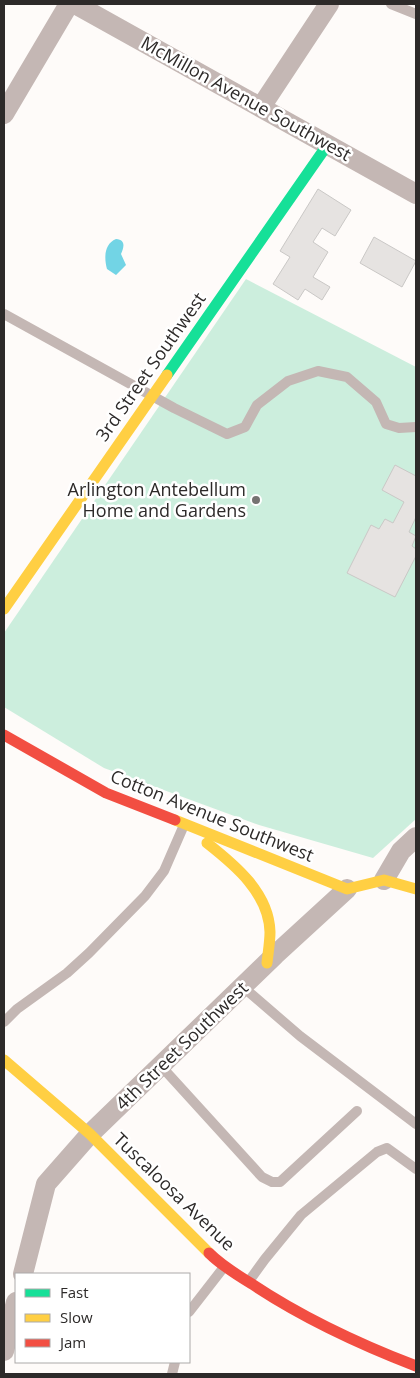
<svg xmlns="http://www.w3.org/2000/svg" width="420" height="1378" font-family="'Open Sans',sans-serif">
	<rect width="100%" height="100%" fill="#fefbf9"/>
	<polygon fill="#ced" points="246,279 416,367 416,819 373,858 259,825 104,768 4,707 4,633"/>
	<path fill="#72d4e5" d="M116,239C126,240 124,247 121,254L126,265L116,275L107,269C104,258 104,244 116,239Z"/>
	<g fill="#e6e3e1" stroke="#cac8c6">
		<polygon points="318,189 351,210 335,236 322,228 313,242 328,252 313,277 330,287 322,300 305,289 298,300 273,284 290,257 280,251"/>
		<polygon points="374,237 416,261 402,287 360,263"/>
		<polygon points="395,465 416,476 416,517 409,532 416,536 412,546 416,549 416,556 395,597 347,573 371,525 379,529 385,519 393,523 404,502 382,490"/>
	</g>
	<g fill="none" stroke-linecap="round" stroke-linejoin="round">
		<g stroke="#c4b7b4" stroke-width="10">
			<polyline points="391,4 416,14"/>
			<polyline points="4,314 174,408 227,434 245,427 257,405 288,381 318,371 347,377 376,402 386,424 399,428 416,427"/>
			<polyline points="243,987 300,1036 416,1124"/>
			<polyline points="4,1022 17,1009 67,973 89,953 145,896 164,871 184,825"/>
			<polyline points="161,1066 262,1177 272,1182 280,1182 357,1111"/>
			<polyline points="249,1281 265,1259 301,1215 377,1152 387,1148 416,1169"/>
			<polyline points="189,1312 224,1267"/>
			<polyline points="172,1374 175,1362"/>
		</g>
		<g stroke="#c4b7b4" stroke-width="20">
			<polyline points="75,4 416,194"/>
			<polyline points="261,107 329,4"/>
			<polyline points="4,114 69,4"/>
			<polyline points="384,880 401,851 416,837"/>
			<polyline points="23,1274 46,1184 90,1134 275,955 347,889"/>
			<polyline points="4,1351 16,1302"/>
		</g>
		<polyline stroke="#16e098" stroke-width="11" points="167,375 328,144"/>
		<g stroke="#ffcf43" stroke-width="11">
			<polyline points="4,609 167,375"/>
			<polyline points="175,820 347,889 384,880 416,889"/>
			<path d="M207,843C235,865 269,893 270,932C270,942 268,953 267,963"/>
			<polyline points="4,1060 90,1134 209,1253"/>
		</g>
		<g stroke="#f24e42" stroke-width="11">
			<polyline points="4,735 106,793 175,820"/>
			<path d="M209,1253C221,1265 237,1275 252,1284C303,1318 359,1344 416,1366"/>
		</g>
	</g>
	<circle fill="#767372" stroke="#fff" stroke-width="2" cx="256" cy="500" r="5"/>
	<g text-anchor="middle" stroke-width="5" stroke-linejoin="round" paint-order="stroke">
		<g font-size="18" fill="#2d2a29" stroke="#fff">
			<text transform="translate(246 99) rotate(29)" y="6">McMillon Avenue Southwest</text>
			<text transform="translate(151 367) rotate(-55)" y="6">3rd Street Southwest</text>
			<text transform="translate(212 816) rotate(22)" y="6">Cotton Avenue Southwest</text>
			<text transform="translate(182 1046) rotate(-44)" y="6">4th Street Southwest</text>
			<text transform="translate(174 1192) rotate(44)" y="6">Tuscaloosa Avenue</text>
		</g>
		<g font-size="18" fill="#2d2a29" stroke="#fff" text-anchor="end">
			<text x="246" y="496">Arlington Antebellum<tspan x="246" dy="21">Home and Gardens</tspan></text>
		</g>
	</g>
	<rect width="420" height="1378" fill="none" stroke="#2d2a29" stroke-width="10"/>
	<rect x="15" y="1273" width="175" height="90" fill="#ffffff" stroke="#abaaa9"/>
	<rect x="25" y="1289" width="25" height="8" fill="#16e098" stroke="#abaaa9"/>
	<text x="60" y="1298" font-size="15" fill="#2d2a29">Fast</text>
	<rect x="25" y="1314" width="25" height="8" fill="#ffcf43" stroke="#abaaa9"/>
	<text x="60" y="1323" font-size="15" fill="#2d2a29">Slow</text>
	<rect x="25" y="1339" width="25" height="8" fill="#f24e42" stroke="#abaaa9"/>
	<text x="60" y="1348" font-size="15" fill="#2d2a29">Jam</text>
</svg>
